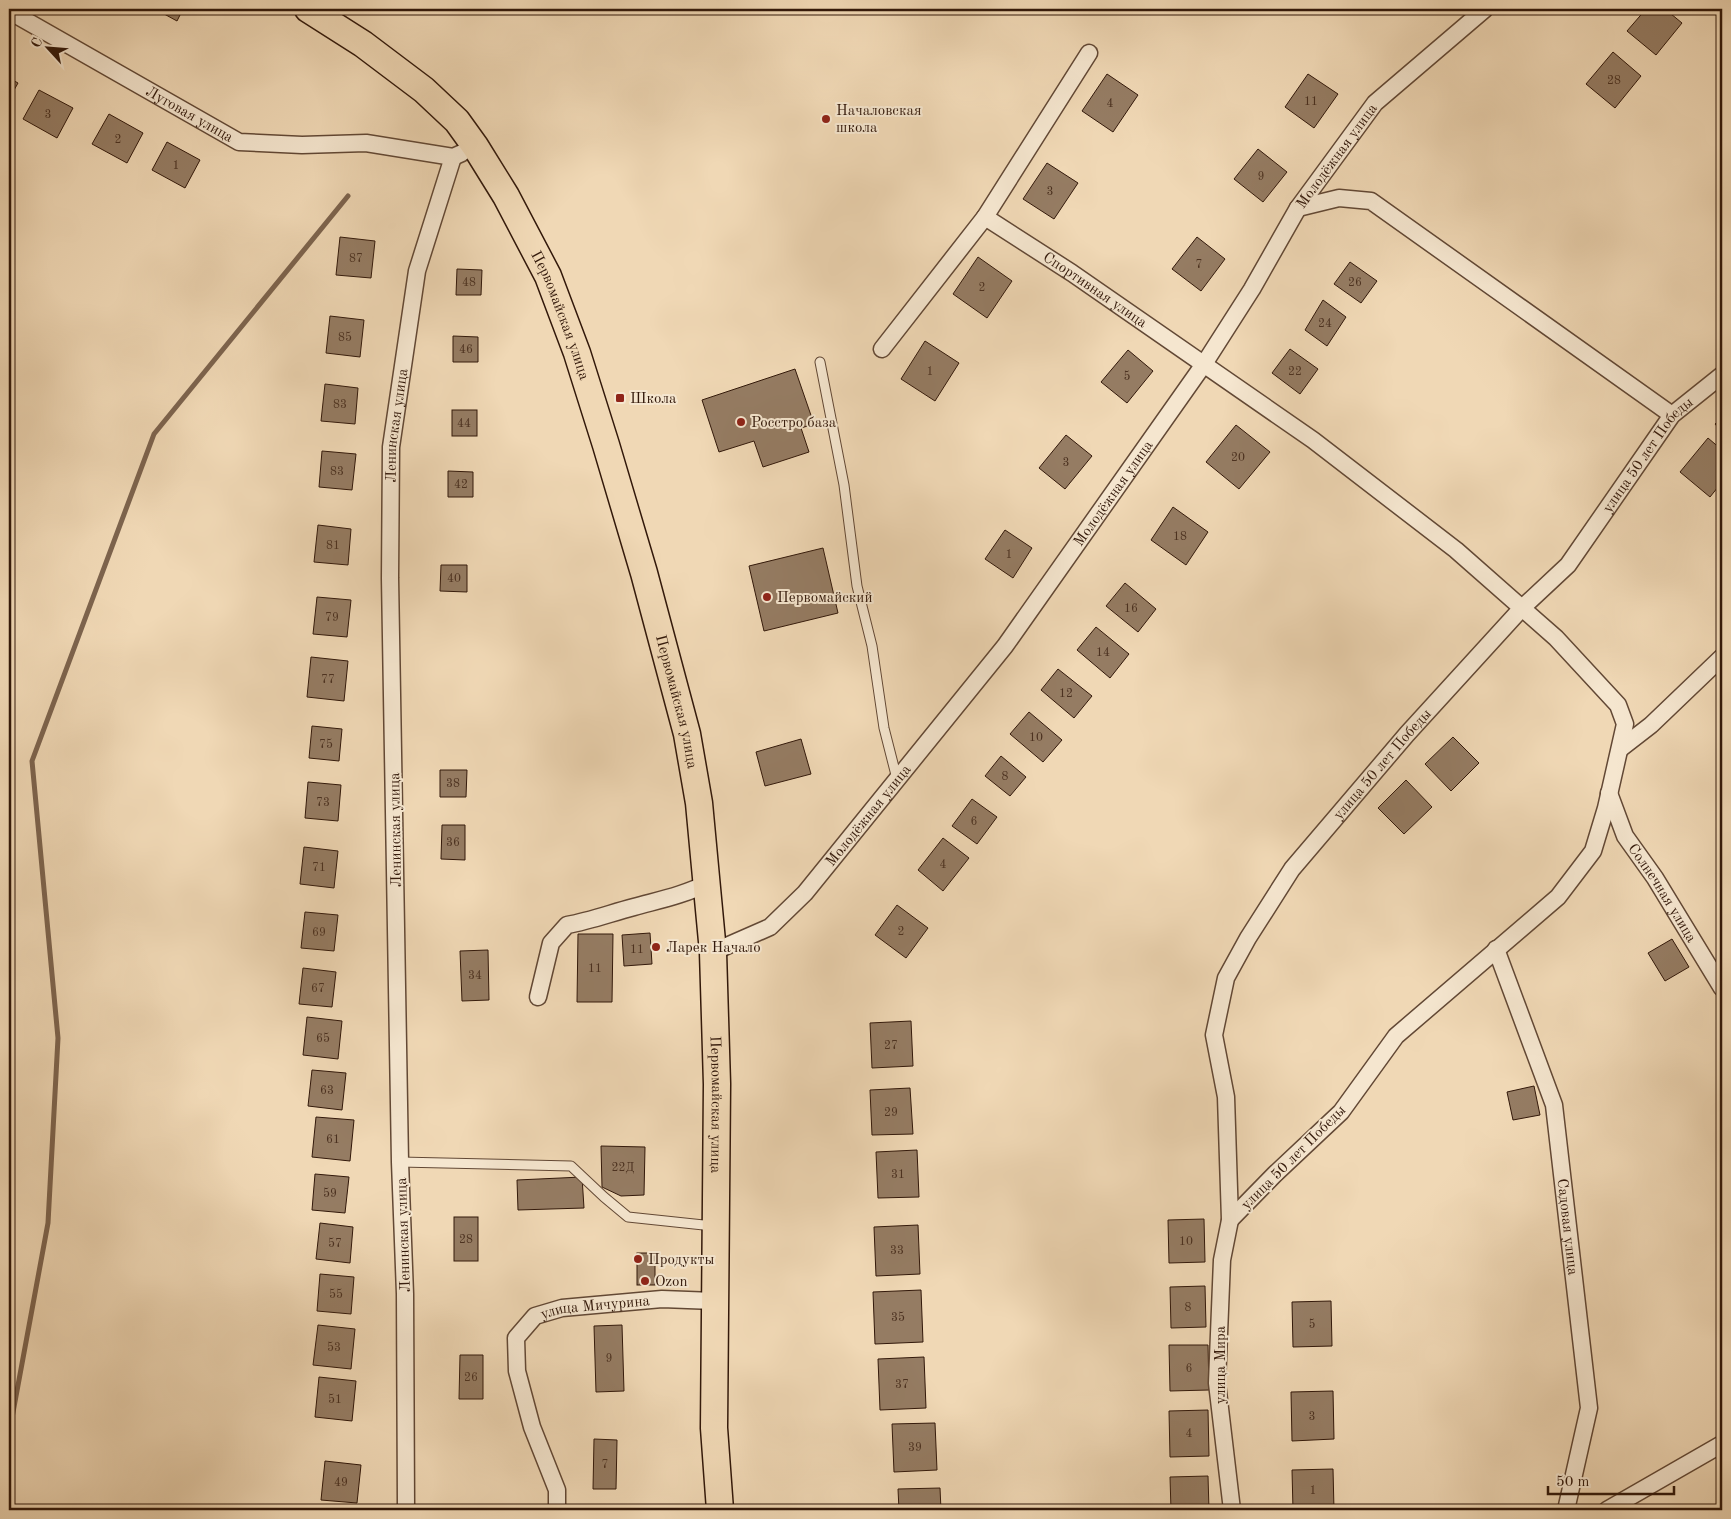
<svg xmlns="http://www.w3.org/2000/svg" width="1731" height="1519" font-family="'Old Standard TT',serif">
	<rect width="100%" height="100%" fill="#f0d8b5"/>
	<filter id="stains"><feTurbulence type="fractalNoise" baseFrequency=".004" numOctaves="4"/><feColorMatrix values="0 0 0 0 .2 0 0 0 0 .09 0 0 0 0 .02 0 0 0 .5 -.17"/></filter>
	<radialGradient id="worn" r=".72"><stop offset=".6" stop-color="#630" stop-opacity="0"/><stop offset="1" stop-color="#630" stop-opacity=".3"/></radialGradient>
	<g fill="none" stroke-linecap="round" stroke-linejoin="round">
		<polyline stroke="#7d644e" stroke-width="5" points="9,1434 48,1223 58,1038 32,761 154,434 348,196"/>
	</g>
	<g fill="#957c63" stroke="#32180a">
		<polygon points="155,9 183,9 177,21"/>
		<polygon points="1646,9 1665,9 1682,23 1656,55 1627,31"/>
		<polygon points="1613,52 1641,76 1615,108 1586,84"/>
		<polygon points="1107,74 1138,95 1113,132 1082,111"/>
		<polygon points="1308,74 1338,94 1314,128 1285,107"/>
		<polygon points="9,78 18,83 9,99"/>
		<polygon points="39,90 73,108 57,138 23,119"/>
		<polygon points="109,114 143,133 127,163 92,144"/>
		<polygon points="167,142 200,160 185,188 152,170"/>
		<polygon points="1258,149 1287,172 1263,202 1234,179"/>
		<polygon points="1047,163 1078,183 1054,219 1023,199"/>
		<polygon points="340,237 375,241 371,278 336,275"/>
		<polygon points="1197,237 1225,259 1201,291 1172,269"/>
		<polygon points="978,257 1012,281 987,318 953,294"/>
		<polygon points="1350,262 1377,281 1361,303 1334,284"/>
		<polygon points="457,269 482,270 481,295 456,295"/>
		<polygon points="1323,300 1346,317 1327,346 1305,330"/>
		<polygon points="330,316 364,320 360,357 326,353"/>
		<polygon points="453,336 478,337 478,362 453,362"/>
		<polygon points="925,341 959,363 935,401 901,379"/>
		<polygon points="1290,349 1318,369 1300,394 1272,373"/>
		<polygon points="1128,350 1153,371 1127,403 1101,382"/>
		<polygon points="795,369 814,424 801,428 809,452 763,467 754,441 719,452 702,400"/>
		<polygon points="325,384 358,388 355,424 321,421"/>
		<rect x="452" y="410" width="25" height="26"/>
		<polygon points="1722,417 1722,432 1715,424"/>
		<polygon points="1236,425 1270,452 1239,489 1206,462"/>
		<polygon points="1066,435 1092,456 1065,489 1039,468"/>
		<polygon points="1708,438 1722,450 1722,482 1710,497 1680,472"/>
		<polygon points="322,451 356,454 352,490 319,487"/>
		<polygon points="448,471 473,472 473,497 448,497"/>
		<polygon points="1173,507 1208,532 1186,565 1151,540"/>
		<polygon points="318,525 351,529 348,565 314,562"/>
		<polygon points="1005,530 1032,548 1013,578 985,559"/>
		<polygon points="823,548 838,613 764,631 749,566"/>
		<polygon points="441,565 467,565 467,592 440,591"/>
		<polygon points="1125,583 1156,609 1138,632 1106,606"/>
		<polygon points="317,597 351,600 347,637 313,634"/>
		<polygon points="1096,627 1129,654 1110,678 1077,650"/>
		<polygon points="311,657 348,661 344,701 307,697"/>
		<polygon points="1058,669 1092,696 1074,718 1041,690"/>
		<polygon points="1029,712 1062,740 1043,762 1010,734"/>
		<polygon points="312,726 342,729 339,761 309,758"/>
		<polygon points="1453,737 1479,763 1451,791 1425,764"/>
		<polygon points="801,739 811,774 765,786 756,752"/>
		<polygon points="1001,756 1026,777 1010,796 985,776"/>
		<polygon points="440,770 467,770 466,797 440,797"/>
		<polygon points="1406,780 1432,807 1404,834 1378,808"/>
		<polygon points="308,782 341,785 338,821 305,818"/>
		<polygon points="972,799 997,817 977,844 952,826"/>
		<polygon points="442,825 465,825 465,860 441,859"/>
		<polygon points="943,838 969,858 943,891 918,870"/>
		<polygon points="304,847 338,851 334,888 300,884"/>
		<polygon points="897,905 928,928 906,958 875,935"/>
		<polygon points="305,912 338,915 334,951 301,948"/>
		<polygon points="650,933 652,964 624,966 622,935"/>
		<polygon points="578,934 613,934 612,1002 577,1002"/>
		<polygon points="1672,939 1689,967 1665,981 1648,953"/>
		<polygon points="488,950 489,1000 462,1001 460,951"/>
		<polygon points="303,968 336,972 332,1007 299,1004"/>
		<polygon points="307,1017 342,1021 338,1059 303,1055"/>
		<polygon points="911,1021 913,1066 872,1068 870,1023"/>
		<polygon points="312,1070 346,1073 342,1110 308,1106"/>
		<polygon points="1534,1086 1540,1115 1513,1120 1507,1092"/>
		<polygon points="910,1088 913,1134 872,1135 870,1090"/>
		<polygon points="316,1117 354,1120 350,1161 312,1157"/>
		<polygon points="601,1146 645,1147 644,1195 621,1196 602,1187"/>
		<polygon points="917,1150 919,1197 878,1198 876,1152"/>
		<polygon points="315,1174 349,1177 345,1213 312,1210"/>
		<polygon points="582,1177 584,1208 518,1210 517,1180"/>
		<rect x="454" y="1217" width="24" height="44"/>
		<polygon points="1204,1219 1205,1262 1169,1263 1168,1220"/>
		<polygon points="320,1223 353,1227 350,1263 316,1259"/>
		<polygon points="918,1225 920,1274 876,1276 874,1227"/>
		<rect x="637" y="1253" width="18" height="32"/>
		<polygon points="320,1274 354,1277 351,1314 317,1311"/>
		<polygon points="1205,1286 1206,1327 1171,1328 1170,1287"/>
		<polygon points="921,1290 923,1342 875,1344 873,1292"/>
		<polygon points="1331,1301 1332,1346 1293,1347 1292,1302"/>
		<polygon points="318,1325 355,1329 351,1369 313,1365"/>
		<polygon points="622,1325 624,1391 596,1392 594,1326"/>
		<polygon points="1169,1345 1208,1345 1209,1390 1170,1391"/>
		<polygon points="460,1355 483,1355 483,1399 459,1399"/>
		<polygon points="924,1357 926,1408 880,1410 878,1359"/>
		<polygon points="319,1377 356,1381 352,1421 315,1417"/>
		<polygon points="1333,1391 1334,1439 1292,1441 1291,1392"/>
		<polygon points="1208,1410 1209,1456 1170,1457 1169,1411"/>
		<polygon points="935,1423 937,1470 894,1472 892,1424"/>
		<polygon points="594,1439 617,1440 616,1489 593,1489"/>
		<polygon points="325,1461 361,1465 357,1503 321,1500"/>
		<polygon points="1333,1469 1334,1510 1293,1510 1292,1470"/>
		<polygon points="1208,1476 1209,1510 1171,1510 1170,1477"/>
		<polygon points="940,1488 941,1510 899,1510 898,1489"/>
	</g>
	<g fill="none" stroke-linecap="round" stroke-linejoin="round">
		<g stroke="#624835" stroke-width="11">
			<g id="service">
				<polyline points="820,362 844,485 857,586 872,646 884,728 897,779"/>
				<polyline points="400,1162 571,1166 604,1197 628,1217 713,1226"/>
			</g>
		</g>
		<g stroke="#624835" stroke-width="19">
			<g id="minor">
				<path id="s1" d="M9,11L239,142L302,145L366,143L453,157L462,153"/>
				<polyline points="1298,208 1339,198 1371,201 1672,415"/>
				<path id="s2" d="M985,217L1072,273L1313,440L1456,550L1556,638L1618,705L1625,724L1606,808L1593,851L1558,897L1396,1036L1341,1112L1275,1174L1230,1220"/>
				<polyline points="882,349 985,217 1089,53"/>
				<polyline points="1620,749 1651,725 1722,657"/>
				<path id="s3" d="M1609,793L1625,836L1655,878L1722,988"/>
				<path id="s4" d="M1496,949L1554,1105L1589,1408L1566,1510"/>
				<path id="s5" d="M713,952L770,927L805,893L1005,646L1204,364L1252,289L1298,208L1375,103L1485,9"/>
				<path d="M538,997L551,943L567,925C590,921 611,913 634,907C659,900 684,895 708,883"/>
				<path id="s6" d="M406,1510L405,1294L400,1162L390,578L391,447L417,271L453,157"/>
				<path id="s7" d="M557,1510V1490L532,1427L517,1371L516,1338L535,1316L562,1308L662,1299L714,1301"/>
				<path id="s8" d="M1232,1510L1217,1383L1222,1260L1230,1220L1226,1097L1214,1035L1226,978L1248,938L1292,869L1407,734L1522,608L1568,565L1672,415L1722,375"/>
				<polyline points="1607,1510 1722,1444"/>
			</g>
		</g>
		<g stroke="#32180a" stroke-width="29">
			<g id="primary">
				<path id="s9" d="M308,9L363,44L424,90L457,121L475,146L506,196L548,276L577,353L606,445L644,573L687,734L699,803L713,952L717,1084L714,1428L720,1510"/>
			</g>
		</g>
		<use href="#service" stroke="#f5e6cf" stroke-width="9"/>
		<use href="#minor" stroke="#f5e6cf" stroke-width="16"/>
		<use href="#primary" stroke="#f0d8b5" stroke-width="26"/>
	</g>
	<g fill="#8f2418" stroke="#f5e6cf" stroke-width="2">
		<circle cx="826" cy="119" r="5"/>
		<rect x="615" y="393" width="10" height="10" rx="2.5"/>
		<circle cx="741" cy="422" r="5"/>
		<circle cx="767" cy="597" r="5"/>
		<circle cx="656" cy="947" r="5"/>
		<circle cx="638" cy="1259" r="5"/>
		<circle cx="645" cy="1281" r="5"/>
	</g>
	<g text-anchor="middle" stroke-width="4" stroke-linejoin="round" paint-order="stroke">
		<g font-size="12" fill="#4b3120">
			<text x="1614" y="84">28</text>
			<text x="1311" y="105">11</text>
			<text x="1110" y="107">4</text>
			<text x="48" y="118">3</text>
			<text x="118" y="143">2</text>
			<text x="176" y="169">1</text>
			<text x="1261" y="180">9</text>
			<text x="1050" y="195">3</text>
			<text x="356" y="262">87</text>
			<text x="1199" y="268">7</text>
			<text x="469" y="286">48</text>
			<text x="1355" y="286">26</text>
			<text x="982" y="291">2</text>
			<text x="1325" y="327">24</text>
			<text x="345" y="341">85</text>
			<text x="466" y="353">46</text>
			<text x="930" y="375">1</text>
			<text x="1295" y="375">22</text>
			<text x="1127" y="380">5</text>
			<text x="340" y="408">83</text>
			<text x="464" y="427">44</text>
			<text x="1238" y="461">20</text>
			<text x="1066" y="466">3</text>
			<text x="337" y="475">83</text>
			<text x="461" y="488">42</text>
			<text x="1180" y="540">18</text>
			<text x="333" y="549">81</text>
			<text x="1009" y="558">1</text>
			<text x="454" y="582">40</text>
			<text x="1131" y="612">16</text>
			<text x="332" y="621">79</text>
			<text x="1103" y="656">14</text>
			<text x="328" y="683">77</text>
			<text x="1066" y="697">12</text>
			<text x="1036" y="741">10</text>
			<text x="326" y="748">75</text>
			<text x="1005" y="780">8</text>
			<text x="453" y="787">38</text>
			<text x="323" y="806">73</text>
			<text x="974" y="825">6</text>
			<text x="453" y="846">36</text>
			<text x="943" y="868">4</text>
			<text x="319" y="871">71</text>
			<text x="901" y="935">2</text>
			<text x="319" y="936">69</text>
			<text x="637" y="953">11</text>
			<text x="595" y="972">11</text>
			<text x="475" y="979">34</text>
			<text x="318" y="992">67</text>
			<text x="323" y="1042">65</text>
			<text x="891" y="1049">27</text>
			<text x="327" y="1094">63</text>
			<text x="891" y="1116">29</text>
			<text x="333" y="1143">61</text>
			<text x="623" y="1171">22Д</text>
			<text x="898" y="1178">31</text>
			<text x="330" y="1197">59</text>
			<text x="466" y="1243">28</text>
			<text x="1186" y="1245">10</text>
			<text x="335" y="1247">57</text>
			<text x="897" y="1254">33</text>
			<text x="336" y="1298">55</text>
			<text x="1188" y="1311">8</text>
			<text x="898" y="1321">35</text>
			<text x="1312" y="1328">5</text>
			<text x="334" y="1351">53</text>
			<text x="609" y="1362">9</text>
			<text x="1189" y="1372">6</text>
			<text x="471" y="1381">26</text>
			<text x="902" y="1388">37</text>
			<text x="335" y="1403">51</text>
			<text x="1312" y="1420">3</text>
			<text x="1189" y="1437">4</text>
			<text x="915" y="1451">39</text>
			<text x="605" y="1468">7</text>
			<text x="341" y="1486">49</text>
			<text x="1313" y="1494">1</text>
		</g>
		<g font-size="15" fill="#32180a" stroke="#f5e6cf" text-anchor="start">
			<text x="836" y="115">Началовская<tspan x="836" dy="17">школа</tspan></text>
			<text x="630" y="403">Школа</text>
			<text x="751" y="427">Росстро база</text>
			<text x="777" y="602">Первомайский</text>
			<text x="666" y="952">Ларек Начало</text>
			<text x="648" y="1264">Продукты</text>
			<text x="655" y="1286">Ozon</text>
		</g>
		<g font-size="15" fill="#32180a" stroke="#f5e6cf">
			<text dy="5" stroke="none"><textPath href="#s1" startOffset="208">Луговая улица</textPath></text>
			<text dy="5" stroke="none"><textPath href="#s5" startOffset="1021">Молодёжная улица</textPath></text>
			<text dy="5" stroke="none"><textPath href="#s2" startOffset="132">Спортивная улица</textPath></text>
			<text dy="5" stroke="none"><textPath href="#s9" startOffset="408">Первомайская улица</textPath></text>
			<text dy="5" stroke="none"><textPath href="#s6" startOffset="1085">Ленинская улица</textPath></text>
			<text dy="5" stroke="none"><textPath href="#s8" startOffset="1211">улица 50 лет Победы</textPath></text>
			<text dy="5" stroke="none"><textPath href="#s5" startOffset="616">Молодёжная улица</textPath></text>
			<text dy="5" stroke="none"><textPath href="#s9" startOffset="812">Первомайская улица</textPath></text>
			<text dy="5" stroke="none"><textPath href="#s8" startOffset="802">улица 50 лет Победы</textPath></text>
			<text dy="5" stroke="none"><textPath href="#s5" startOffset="211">Молодёжная улица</textPath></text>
			<text transform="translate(395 830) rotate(-91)" y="5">Ленинская улица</text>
			<text dy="5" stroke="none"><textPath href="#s3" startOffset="114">Солнечная улица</textPath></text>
			<text dy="5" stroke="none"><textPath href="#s9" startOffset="1218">Первомайская улица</textPath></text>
			<text transform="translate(1293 1157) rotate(-45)" y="5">улица 50 лет Победы</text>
			<text dy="5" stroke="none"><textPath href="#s4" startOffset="289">Садовая улица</textPath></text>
			<text transform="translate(403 1235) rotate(-92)" y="5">Ленинская улица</text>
			<text dy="5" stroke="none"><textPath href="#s7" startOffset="269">улица Мичурина</textPath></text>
			<text transform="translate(1220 1365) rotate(-90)" y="5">улица Мира</text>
		</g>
	</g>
	<rect width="1731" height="1519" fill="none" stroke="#f0d8b5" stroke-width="30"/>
	<rect x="10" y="10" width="1711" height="1499" fill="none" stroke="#32180a" stroke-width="2.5"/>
	<rect x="15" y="15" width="1701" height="1489" fill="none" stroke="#32180a"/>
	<g transform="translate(48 48) rotate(296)" stroke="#f5e6cf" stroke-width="4" paint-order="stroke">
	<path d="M0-4L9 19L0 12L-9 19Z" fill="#32180a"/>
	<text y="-8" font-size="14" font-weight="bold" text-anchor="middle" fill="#32180a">С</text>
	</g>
	<path d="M1548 1486v8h126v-8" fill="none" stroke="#32180a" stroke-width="2.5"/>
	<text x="1556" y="1486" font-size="15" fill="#32180a" stroke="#f5e6cf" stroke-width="4" paint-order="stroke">50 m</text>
	<rect width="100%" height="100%" filter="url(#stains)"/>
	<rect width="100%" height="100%" fill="url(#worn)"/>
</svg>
